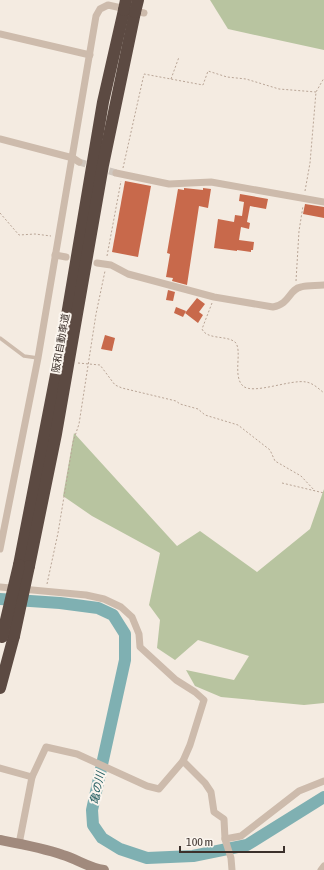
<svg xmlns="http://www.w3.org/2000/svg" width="324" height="870" font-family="'Asap Condensed','Noto Sans JP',sans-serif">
	<rect width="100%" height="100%" fill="#f4ebe1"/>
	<g fill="#b8c4a0">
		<polygon points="210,0 324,0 324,50 228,29"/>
		<polygon points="74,433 177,546 200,531 257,572 310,529 324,489 324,703 304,705 221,697 195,686 186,670 234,680 249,656 198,640 175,660 157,648 160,620 149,605 160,553 92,516 63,496"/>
	</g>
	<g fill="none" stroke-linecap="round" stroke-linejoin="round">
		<polyline stroke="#7fb0b2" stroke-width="12" points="0,599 60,603 98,608 113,615 125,634 125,660 92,810 93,825 102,838 120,849 147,858 193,856 247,845 324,797"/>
	</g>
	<g fill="#c8694b">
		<polygon points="125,181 151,186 138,257 112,252"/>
		<polygon points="184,188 203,190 203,188 211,189 208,208 199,206 187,285 172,281 173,278 166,277 170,254 167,253 178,189 184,190"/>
		<polygon points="240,194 268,199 266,209 250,206 247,222 250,223 249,229 241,227 239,240 254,242 253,250 251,250 251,252 237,250 237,251 214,248 218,219 234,222 235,215 242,216 244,202 239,201"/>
		<polygon points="305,204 324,207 324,218 303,214"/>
		<polygon points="168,290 175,292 173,301 166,300"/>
		<polygon points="197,298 205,304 199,312 203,315 198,323 185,313"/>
		<polygon points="176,307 186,311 183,317 174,313"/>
		<polygon points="105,335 115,338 112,351 101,349"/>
	</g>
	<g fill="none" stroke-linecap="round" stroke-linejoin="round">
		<polyline stroke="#cfc6bd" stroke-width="7" stroke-dasharray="7 3.5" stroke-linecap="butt" points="79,162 116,173"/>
		<g stroke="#b9a596" stroke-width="1" stroke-dasharray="2 2" stroke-linecap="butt">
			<polyline points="171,79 179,57"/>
			<polyline points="123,168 144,74 203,85 208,71 227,77 246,79 279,89 316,92"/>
			<polyline points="305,191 310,163 316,92 324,78"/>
			<polyline points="0,213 19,235 35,234 51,236"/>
			<polyline points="107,256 121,181"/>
			<polyline points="296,281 299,231 303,206"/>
			<path d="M212,303L202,329C207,340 226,335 235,342C243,350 232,376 243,386C253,395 291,379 306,382C313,383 319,389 324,393"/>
			<polyline points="78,363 100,365 115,385 122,388 176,401 180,404 198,409 205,415 238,425 270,450 275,461 301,476 315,491"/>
			<polyline points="282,483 324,493"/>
			<polyline points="47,584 58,533 73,442 79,424 96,314 105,271"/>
		</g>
		<polyline stroke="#cdbbac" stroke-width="3.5" points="0,338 24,356 38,358"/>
		<g stroke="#cdbbac" stroke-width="7">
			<polyline points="0,34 90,55"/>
			<polyline points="0,139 73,158 79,162"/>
			<polyline points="116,173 169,184 211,182 324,202"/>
			<polyline points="55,255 66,257"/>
			<path d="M97,263L111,265L128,274L214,297L273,307C290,304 289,289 301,287C308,285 317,286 324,285"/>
			<polyline points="0,549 38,358 96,16 100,9 108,5 144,13"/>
			<polyline points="0,587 86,595 104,599 121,607 132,617 139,634 140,647 176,680 195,692 204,700 190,745 183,761 159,789 147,786 77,754 46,747 32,777 0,768"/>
			<polyline points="183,761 205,783 211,792 214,812 224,819 225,839 231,858 232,870"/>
			<polyline points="225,839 241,836 299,791 324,781"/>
			<polyline points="19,844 32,777"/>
			<polyline points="321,870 324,866"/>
		</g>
		<path stroke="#a18a7d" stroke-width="10" d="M0,840C21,844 43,848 63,855C77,859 89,868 104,870"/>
		<g stroke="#5c4a42" stroke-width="12">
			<polyline points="19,565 63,339 103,102 124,10"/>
			<polyline points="29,566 56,434 103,165 135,12"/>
			<polyline points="0,688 14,636"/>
		</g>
		<g stroke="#5c4a42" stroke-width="12">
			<polyline points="124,10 126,0"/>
			<polyline points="135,12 138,0"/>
			<polyline points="14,636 29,566"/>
			<polyline points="2,637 19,565"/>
		</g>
	</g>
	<g text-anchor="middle" stroke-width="4" stroke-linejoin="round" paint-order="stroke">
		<g font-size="10" fill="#3b302b" stroke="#fbf5ee">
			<text transform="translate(60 343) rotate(-80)" y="4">阪和自動車道</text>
		</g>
		<g font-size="11" font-style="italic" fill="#1f5a5e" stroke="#fbf5ee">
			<text transform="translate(97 788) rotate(-78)" y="4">亀の川</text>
		</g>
	</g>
	<path d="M180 846v6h104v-6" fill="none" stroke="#3b302b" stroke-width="2"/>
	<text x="186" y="846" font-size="12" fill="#3b302b" stroke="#fbf5ee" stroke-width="3" paint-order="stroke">100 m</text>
</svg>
